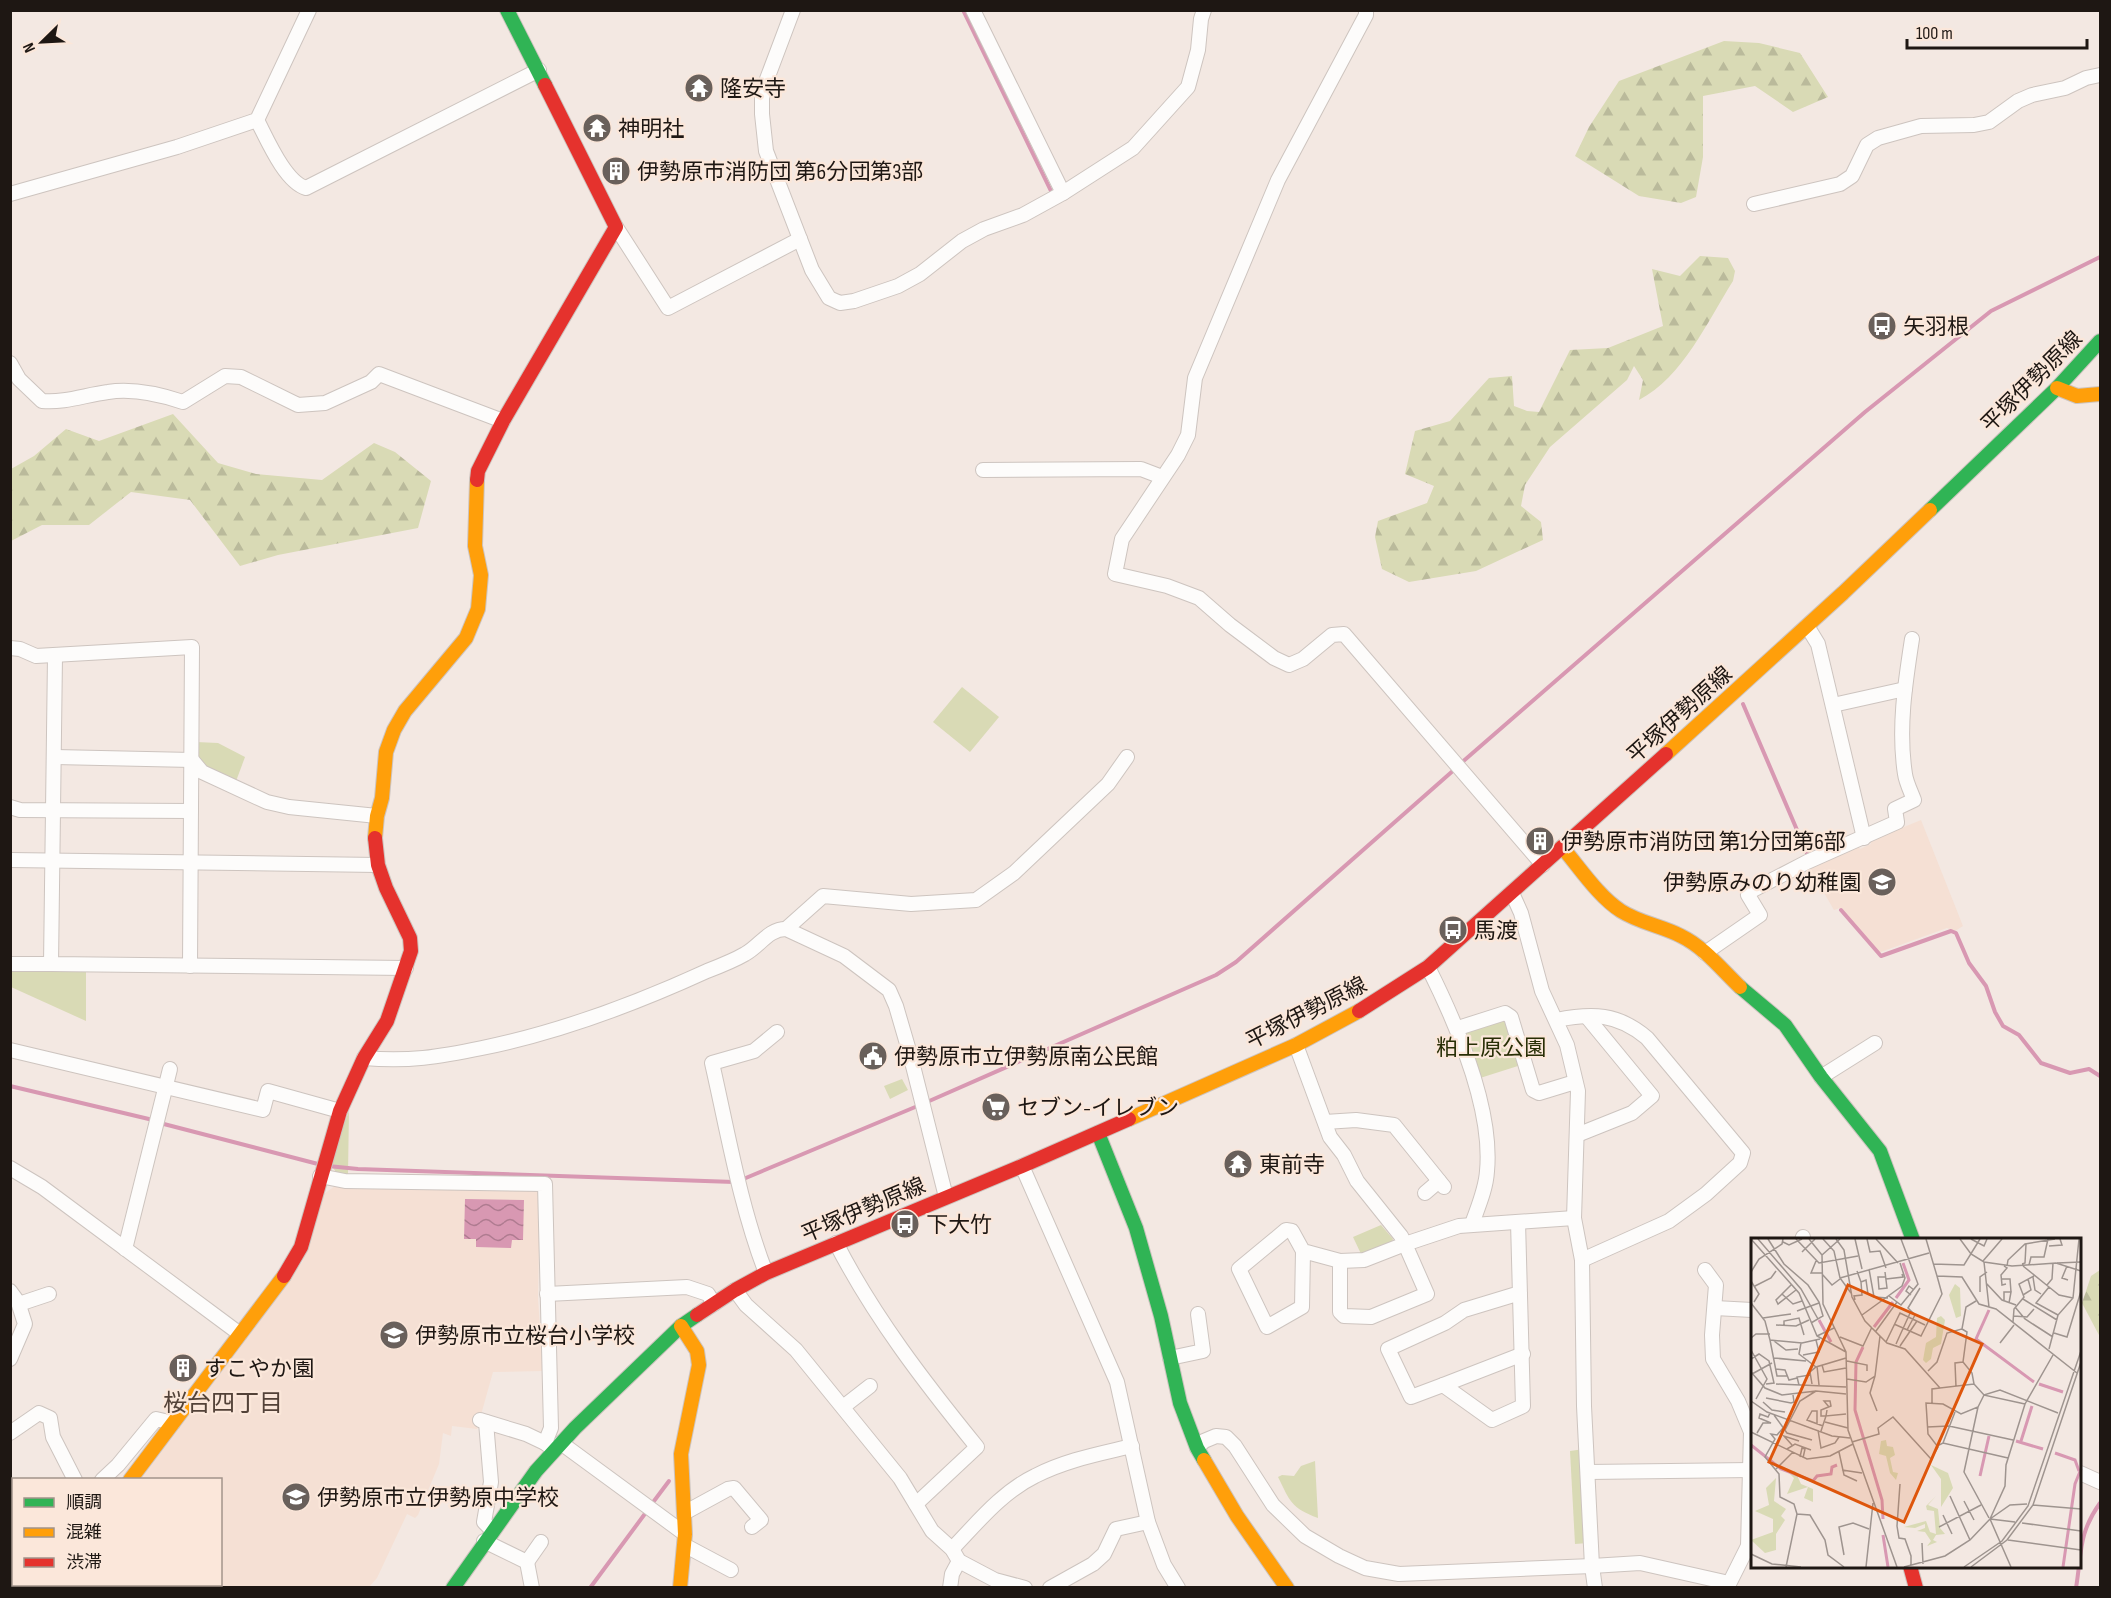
<svg xmlns="http://www.w3.org/2000/svg" width="2111" height="1598" font-family="'Sofia Sans Condensed','Noto Sans JP',sans-serif">
	<defs>
		<pattern id="forest-firs" width="22" height="20" patternUnits="userSpaceOnUse" patternTransform="scale(1.5)"><rect width="22" height="20" fill="#d9dab5"/><path d="M5 1l3.5 6h-7zM16 11l3.5 6h-7z" fill="#baba9b"/></pattern>
		<pattern id="water-waves" width="16" height="10" patternUnits="userSpaceOnUse" patternTransform="scale(1.5)"><rect width="16" height="10" fill="#d898b2"/><path d="M0 5q4-4 8 0t8 0" fill="none" stroke="#af7b90"/></pattern>
	</defs>
	<rect width="100%" height="100%" fill="#f3e8e2"/>
	<g fill="#f5e0d4">
		<polygon points="1921,820 1963,926 1955,931 1947,928 1878,953 1840,908 1834,910 1809,867 1858,846 1860,849 1871,844 1870,841"/>
		<polygon points="335,1186 534,1189 540,1194 538,1298 543,1371 493,1372 477,1429 452,1426 451,1436 443,1433 439,1464 418,1515 415,1518 407,1514 377,1578 369,1587 43,1588 44,1584 220,1584 220,1480 139,1479 303,1261 321,1196"/>
	</g>
	<g fill="url(#forest-firs)">
		<polygon points="1724,41 1759,43 1800,53 1828,97 1793,112 1755,86 1703,96 1703,157 1696,197 1681,203 1639,196 1575,156 1589,127 1619,81"/>
		<path d="M1700,256L1728,258L1735,271L1733,281C1707,322 1683,377 1639,400L1643,380L1634,366L1627,380L1550,447L1525,485L1521,506L1541,522L1543,540L1476,571L1409,582L1382,569L1375,537L1378,521L1427,503L1434,486L1405,474L1415,431L1450,421L1489,378L1512,376L1514,406L1527,411L1539,412L1570,350L1608,348L1663,326L1652,269L1680,276Z"/>
		<polygon points="173,414 218,463 256,474 322,480 374,443 395,452 431,481 418,528 278,555 240,566 190,500 131,492 89,525 42,525 11,541 11,469 34,456 66,429 99,441"/>
		<polygon points="2100,1270 2100,1337 2082,1303 2091,1276"/>
	</g>
	<g fill="#d9dab5">
		<polygon points="962,687 999,717 970,752 933,722"/>
		<polygon points="196,742 218,743 245,757 235,784 208,772 198,760"/>
		<polygon points="11,967 86,968 86,1021 11,987"/>
		<polygon points="1502,1018 1508,1022 1521,1065 1477,1079 1463,1035 1466,1030"/>
		<polygon points="902,1079 908,1090 890,1099 884,1086"/>
		<path d="M349,1111L348,1173L349,1177C338,1176 335,1172 330,1162Z"/>
		<polygon points="1381,1225 1393,1239 1392,1243 1362,1256 1353,1237"/>
		<polygon points="1584,1449 1588,1543 1575,1544 1570,1451"/>
		<path d="M1315,1461L1318,1518C1291,1508 1290,1501 1278,1477L1282,1475L1294,1476L1301,1466Z"/>
	</g>
	<polygon fill="url(#water-waves)" points="465,1199 524,1200 523,1240 512,1240 511,1248 476,1247 476,1239 464,1239"/>
	<g fill="none" stroke-linecap="round" stroke-linejoin="round">
		<g stroke="#d898b2" stroke-width="4">
			<polyline points="963,10 1051,191"/>
			<polyline points="1743,704 1809,858"/>
			<polyline points="1460,764 1865,412 1991,311 2100,257"/>
			<polyline points="1841,910 1881,956 1951,931 1956,933 1969,963 1986,986 1995,1012 2003,1026 2019,1035 2041,1063 2070,1073 2089,1069 2100,1076"/>
			<polyline points="10,1086 153,1120"/>
			<polyline points="927,1102 1216,975 1236,962 1455,769"/>
			<polyline points="160,1123 318,1164"/>
			<polyline points="328,1166 358,1169 734,1182"/>
			<polyline points="741,1180 920,1105"/>
			<polyline points="651,1505 669,1481"/>
			<polyline points="590,1588 647,1511"/>
			<path d="M2076,1588C2082,1552 2078,1534 2100,1503"/>
		</g>
		<g stroke="#cdc4bf" stroke-width="16">
			<g id="street">
				<polyline points="793,10 767,79 762,98 762,114 766,151 812,270 829,298 840,303 854,301 898,286 920,274 962,241 984,229 1023,215 1063,193 1133,148 1188,87 1198,50 1201,19 1204,10"/>
				<polyline points="973,10 1063,193"/>
				<polyline points="1366,10 1366,15 1278,180 1195,378 1188,435 1178,455 1122,539 1115,574 1167,586 1199,598 1230,625 1274,658 1289,665 1303,659 1332,635 1344,634 1543,865"/>
				<path d="M257,120C267,139 285,182 306,188L539,70"/>
				<polyline points="10,194 177,147 257,120 309,10"/>
				<polyline points="1754,204 1840,184 1852,176 1867,145 1878,138 1921,126 1974,125 1989,122 2018,101 2032,95 2065,88 2086,78 2100,75"/>
				<polyline points="616,227 668,308 800,239"/>
				<path d="M10,363L19,379L42,401C65,403 85,395 108,392C133,388 159,394 183,402L225,376L241,377L298,405L325,403L371,382L379,374L503,421"/>
				<polyline points="983,470 1141,469 1162,477"/>
				<polyline points="1807,626 1818,644 1864,838"/>
				<polyline points="10,648 20,649 36,656 192,647 190,966"/>
				<polyline points="55,656 51,964 406,968"/>
				<polyline points="1833,705 1905,689"/>
				<polyline points="55,757 192,760 202,772 267,802 289,807 377,816"/>
				<polyline points="10,807 20,810 191,811"/>
				<polyline points="10,860 378,865"/>
				<polyline points="1512,893 1521,913 1542,991 1567,1045 1578,1091 1574,1218 1582,1260 1584,1406 1592,1566 1595,1588"/>
				<polyline points="786,929 823,896 911,904 976,900 1014,873 1108,784 1127,757"/>
				<path d="M1705,953L1760,915L1748,895L1751,891L1807,862L1897,822L1895,809L1914,800C1911,792 1906,782 1905,774C1898,729 1905,684 1912,639"/>
				<polyline points="10,964 51,964"/>
				<path d="M1428,967C1456,1023 1493,1108 1487,1171C1486,1189 1478,1207 1472,1224"/>
				<path d="M1556,1020C1592,1013 1618,1013 1647,1038L1743,1153L1740,1163L1706,1194L1669,1221L1582,1260"/>
				<polyline points="1458,1028 1505,1013 1511,1017 1533,1090 1539,1093 1575,1082"/>
				<polyline points="1296,1045 1330,1137 1344,1155 1357,1181 1401,1236 1405,1244 1364,1260 1340,1261"/>
				<polyline points="10,1050 263,1110 268,1091 340,1111"/>
				<path d="M364,1058C408,1062 439,1057 482,1048C561,1032 635,1004 707,971C720,966 733,961 745,954C760,946 768,929 786,929L844,956L889,990L896,1006L910,1054L946,1197"/>
				<polyline points="1821,1077 1875,1043"/>
				<polyline points="1325,1122 1356,1120 1394,1125 1444,1187"/>
				<polyline points="1577,1135 1632,1113 1652,1096 1587,1017"/>
				<polyline points="1022,1166 1117,1382 1148,1522 1164,1565 1178,1588"/>
				<polyline points="10,1168 42,1187 240,1334"/>
				<polyline points="320,1176 345,1181 545,1184 551,1428 545,1443 554,1450"/>
				<polyline points="1425,1193 1439,1181"/>
				<polyline points="1518,1222 1523,1406 1492,1420 1443,1385 1411,1397 1388,1349 1445,1323 1464,1310 1520,1293"/>
				<polyline points="1802,1240 1803,1237"/>
				<path d="M836,1243C874,1317 925,1383 977,1447L916,1504"/>
				<polyline points="125,1249 170,1069"/>
				<polyline points="1303,1251 1302,1307 1267,1327 1239,1269 1286,1230 1292,1231 1303,1251 1340,1261 1340,1312 1344,1316 1371,1317 1427,1294 1405,1244 1459,1226 1574,1218"/>
				<polyline points="1705,1270 1716,1285 1712,1335 1713,1359 1738,1401 1751,1432 1748,1546 1727,1588"/>
				<path d="M766,1273C740,1206 728,1133 712,1063L754,1051L777,1032"/>
				<polyline points="735,1290 746,1305 796,1350 900,1478 932,1531 952,1549 959,1561 995,1580 1025,1588"/>
				<polyline points="10,1291 18,1302 25,1324 10,1359"/>
				<polyline points="547,1294 687,1287 708,1294 714,1304"/>
				<polyline points="19,1304 49,1294"/>
				<polyline points="1715,1308 1752,1310"/>
				<polyline points="1170,1358 1203,1351 1198,1314"/>
				<polyline points="1443,1385 1523,1354"/>
				<polyline points="843,1407 870,1386"/>
				<polyline points="480,1420 526,1434 545,1443"/>
				<polyline points="486,1422 491,1482 484,1522 492,1530"/>
				<polyline points="10,1433 39,1413 50,1418 53,1437 75,1480"/>
				<polyline points="561,1443 685,1534"/>
				<polyline points="1197,1448 1204,1441 1216,1436 1226,1437 1235,1446 1273,1505 1305,1536 1339,1556 1365,1568 1399,1574 1592,1566 1640,1563 1729,1583"/>
				<polyline points="1588,1472 1751,1470"/>
				<polyline points="2080,1473 2100,1482"/>
				<polyline points="102,1480 118,1465 156,1419 173,1423"/>
				<polyline points="684,1513 728,1489 734,1488 761,1520 752,1527"/>
				<polyline points="484,1541 527,1562 532,1588"/>
				<polyline points="684,1545 731,1570"/>
				<path d="M952,1549C977,1523 1002,1492 1035,1476C1066,1460 1099,1454 1132,1446"/>
				<polyline points="527,1562 541,1542"/>
				<polyline points="10,1565 14,1563"/>
				<polyline points="40,1588 42,1584"/>
				<polyline points="950,1588 952,1574 959,1561"/>
				<polyline points="1050,1588 1093,1564 1104,1554 1116,1529 1148,1522"/>
			</g>
		</g>
		<g stroke="#cdc4bf" stroke-width="16">
			<g id="fast">
				<polyline points="507,10 545,85"/>
				<polyline points="1930,510 2057,388 2100,341"/>
				<polyline points="1740,987 1785,1025 1821,1077 1880,1151 1913,1240"/>
				<polyline points="1098,1133 1136,1228 1161,1316 1180,1403 1197,1448 1204,1460"/>
				<polyline points="453,1588 536,1471 575,1428 681,1326 697,1315"/>
			</g>
		</g>
		<g stroke="#cdc4bf" stroke-width="16">
			<g id="slow">
				<polyline points="2057,388 2077,396 2100,394"/>
				<polyline points="1666,754 1843,593 1930,510"/>
				<polyline points="375,838 377,816 382,798 386,752 394,730 405,711 466,638 478,609 481,575 475,546 477,480"/>
				<path d="M1562,847C1580,868 1598,896 1621,911C1640,923 1662,926 1681,936C1704,947 1722,970 1740,987"/>
				<polyline points="1129,1119 1296,1045 1359,1011"/>
				<polyline points="1204,1460 1237,1516 1287,1588"/>
				<polyline points="130,1480 284,1276"/>
				<polyline points="680,1588 685,1534 681,1454 699,1365 697,1351 681,1326"/>
			</g>
		</g>
		<g stroke="#cdc4bf" stroke-width="16">
			<g id="jam">
				<polyline points="477,480 478,471 503,421 616,227 545,85"/>
				<polyline points="1359,1011 1428,967 1666,754"/>
				<polyline points="284,1276 301,1247 340,1111 364,1058 387,1021 411,951 410,938 386,888 378,865 375,838"/>
				<polyline points="697,1315 735,1290 766,1273 1022,1166 1129,1119"/>
				<polyline points="1910,1566 1916,1588"/>
			</g>
		</g>
		<use href="#street" stroke="#fdfcfb" stroke-width="14"/>
		<use href="#fast" stroke="#30b455" stroke-width="14"/>
		<use href="#slow" stroke="#ff9f0a" stroke-width="14"/>
		<use href="#jam" stroke="#e5322d" stroke-width="14"/>
	</g>
	<defs>
		<g id="temple-disc" transform="scale(1.5)"><circle r="9.5" fill="#69605b" stroke="#fbe7da"/><path d="M0-6L5-2H3V0L6.5 2.5H4V6H1.5V3h-3V6H-4V2.5H-6.5L-3 0V-2H-5Z" fill="#fff"/></g>
		<g id="building-disc" transform="scale(1.5)"><circle r="9.5" fill="#69605b" stroke="#fbe7da"/><path d="M-4-6H4V6H1V3H-1V6H-4ZM-2.5-4.3h1.7v1.8h-1.7ZM.8-4.3h1.7v1.8H.8ZM-2.5-1h1.7V.8h-1.7ZM.8-1h1.7V.8H.8Z" fill="#fff"/></g>
		<g id="bus-disc" transform="scale(1.5)"><circle r="9.5" fill="#69605b" stroke="#fbe7da"/><path d="M-5-6H5V4H4V6H2V4H-2V6H-4V4H-5ZM-3.5-4V0h7V-4ZM-3.5 1.2v1.5H-2V1.2ZM2 1.2v1.5H3.5V1.2Z" fill="#fff"/></g>
		<g id="school-disc" transform="scale(1.5)"><circle r="9.5" fill="#69605b" stroke="#fbe7da"/><path d="M0-5L7-2L0 1L-7-2ZM-4 1L0 2.5L4 1V4Q0 6-4 4Z" fill="#fff"/></g>
		<g id="civic-disc" transform="scale(1.5)"><circle r="9.5" fill="#69605b" stroke="#fbe7da"/><path d="M-.6-6.5H3V-4.5H.6V-3L4-1V1h2V6H-6V1h2V-1L-.6-3ZM-1.2 2.5V6h2.4V2.5Z" fill="#fff"/></g>
		<g id="supermarket-disc" transform="scale(1.5)"><circle r="9.5" fill="#69605b" stroke="#fbe7da"/><path d="M-6-5.5h2.5l.6 2H6L4.5 2H-2.5L-4.4-4H-6ZM-1.5 3.2a1.3 1.3 0 1 0 .1 0ZM3 3.2a1.3 1.3 0 1 0 .1 0Z" fill="#fff"/></g>
	</defs>
	<g fill-rule="evenodd">
		<use href="#temple-disc" x="699" y="88"/>
		<use href="#temple-disc" x="597" y="128"/>
		<use href="#building-disc" x="616" y="171"/>
		<use href="#bus-disc" x="1882" y="326"/>
		<use href="#building-disc" x="1540" y="841"/>
		<use href="#school-disc" x="1882" y="882"/>
		<use href="#bus-disc" x="1453" y="930"/>
		<use href="#civic-disc" x="873" y="1056"/>
		<use href="#supermarket-disc" x="996" y="1107"/>
		<use href="#temple-disc" x="1238" y="1164"/>
		<use href="#bus-disc" x="905" y="1224"/>
		<use href="#school-disc" x="394" y="1335"/>
		<use href="#building-disc" x="183" y="1368"/>
		<use href="#school-disc" x="296" y="1497"/>
	</g>
	<g text-anchor="middle" stroke-width="4.5" stroke-linejoin="round" paint-order="stroke">
		<g font-size="22" fill="#1e1713" stroke="#fbe7da" text-anchor="start">
			<text x="720" y="96">隆安寺</text>
			<text x="618" y="136">神明社</text>
			<text x="637" y="179">伊勢原市消防団 第6分団第3部</text>
			<text x="1903" y="334">矢羽根</text>
			<text x="1561" y="849">伊勢原市消防団 第1分団第6部</text>
			<text x="1861" y="890" text-anchor="end">伊勢原みのり幼稚園</text>
			<text x="1474" y="938">馬渡</text>
			<text x="894" y="1064">伊勢原市立伊勢原南公民館</text>
			<text x="1017" y="1115">セブン-イレブン</text>
			<text x="1259" y="1172">東前寺</text>
			<text x="926" y="1232">下大竹</text>
			<text x="415" y="1343">伊勢原市立桜台小学校</text>
			<text x="204" y="1376">すこやか園</text>
			<text x="317" y="1505">伊勢原市立伊勢原中学校</text>
		</g>
		<g font-size="22" fill="#1e1713" stroke="#fbe7da">
			<text transform="translate(2031 381) rotate(-45)" y="8">平塚伊勢原線</text>
			<text transform="translate(1679 714) rotate(-42)" y="8">平塚伊勢原線</text>
			<text transform="translate(1306 1012) rotate(-27)" y="8">平塚伊勢原線</text>
			<text transform="translate(863 1209) rotate(-23)" y="8">平塚伊勢原線</text>
		</g>
		<g font-size="22" fill="#282e05" stroke="#fbe7da">
			<text x="1491" y="1055">粕上原公園</text>
		</g>
		<g font-size="24" fill="#534238" stroke="#fbe7da">
			<text x="223" y="1411">桜台四丁目</text>
		</g>
	</g>
	<g transform="translate(1751 1238)">
		<rect width="330" height="330" fill="#f3e8e2"/>
		<path d="M204,46L209,50L210,78L205,80L198,57ZM190,78L194,82L190,106L182,110L180,121L175,125L172,122L175,105L185,99L186,80ZM135,202L136,208L142,209L144,217L139,220L142,234L147,235L145,242L139,235L135,218L128,216L130,203ZM180,227L197,235L202,250L190,269V241ZM44,233L50,246L62,251V264L53,260L57,249L36,256L43,240L37,234ZM25,240L23,263L35,271L30,278L34,282L25,296V312L14,315L0,302L22,294V281L4,273L18,267L15,250ZM185,258L177,267L187,271L189,290L194,296L185,297L182,302L186,304L176,308L180,303L174,294L166,293L174,290V286L164,290L153,289L175,283L179,294L185,296L183,273L176,272L175,268Z" fill="#d9dab5"/>
		<path fill="none" stroke="#d898b2" stroke-width="3" d="M145,60L158,42L152,25M238,72L225,101L283,144M68,82L80,104M123,89L142,64M112,109L105,124L104,172L131,262L132,281M288,146L312,154M265,203L292,211M270,203L281,168M0,207L30,231L62,243L66,238L80,236L81,229L86,227M304,215L324,222L328,233M229,238L238,198M132,297L137,329M312,329L324,246L330,231"/>
		<path fill="none" stroke="#9e948f" stroke-width="1.5" d="M0,1L48,55L66,98L95,114M7,1L50,51L67,81M17,1L33,26L57,47L68,64L72,78L60,85M45,1L68,25L107,18M58,1L71,17L72,66L95,114L97,192L146,329M72,1L83,13L89,40L100,55M85,1L93,12L101,59L114,83L136,105L154,111L189,150L223,146L233,157L249,152L307,175M104,1L111,31M116,1L119,14L129,13L135,30M125,1L147,25M175,1L186,38L211,39L228,66L245,71L326,135M209,1L220,16L233,24L261,28L305,25L330,33M220,1L233,8L236,1M32,4L38,7L51,1M298,8L311,7L309,1M51,14L64,1M71,17L89,1M65,23L60,35H71M232,23L251,1M233,24L238,69M306,25L330,24M182,26L213,27L229,1M271,26L274,25L275,6M278,27L280,19H293L297,1M253,28L256,30L250,37L251,47L255,46M256,28L257,22L274,6L304,1M272,28L298,49L285,65L307,77M316,28L311,40L317,42M118,31L123,59L137,60M106,33L110,44L115,42L117,56L123,59M0,34L8,21L31,6L32,1M134,34L136,50L128,51L127,39H135M71,36L81,47L89,41M282,39L284,52L290,56M89,40L178,15M135,41L152,39L151,36M251,41H259L260,54M0,43L8,56L3,64M235,45L251,62L265,67M40,47L31,56L42,66L51,63M296,47L301,41L302,25M4,48L20,40L25,33M298,49L308,57L322,60M229,54V39L236,34M31,56L25,62L27,66L45,52M160,57L155,53L158,48L163,52M272,57L280,52L277,41M138,58L150,67L167,46L150,1M272,61L306,82M104,62L103,58L111,57L110,44M253,62V54H260L258,65M0,65L14,83L19,102L51,105L69,101M264,69L274,81L302,99M46,73L68,65M111,77L151,48L154,40L149,25M263,78L276,79L283,71M12,80L40,76M262,84L263,71L273,59L268,46L283,38M143,86L170,98L191,56L186,38M25,87L45,88L58,82M33,88V83L48,80L53,97M211,91L216,94L212,124L221,135L223,146M156,92L164,77L160,73M125,93L146,64M303,95L316,99L330,53M66,98L83,90M89,99L112,108L121,89M0,100L5,96H19M19,102L26,138H37M23,103L35,112L47,111M135,104L149,75L174,87M50,105L48,116L65,129M249,105L263,87M145,106L160,73L157,70L169,50M149,108L166,83M298,111L307,77L322,60L328,1M0,112L16,141L5,161M52,117L68,114L65,102M23,120L55,123M0,121L8,116L18,123L23,145L15,146M96,123L116,127V133M71,127L73,134L95,130M66,128L68,147M25,131L34,132L38,142L46,140M177,133L186,124L196,95L211,91L215,69L225,63M0,134L14,150L31,157L65,153L95,156M1,136L21,125M124,138L119,155L126,173M96,141L115,144L124,138L129,98M25,146L95,149M61,146L59,134L65,129L95,120M48,147L46,139L59,137M205,149L204,125L212,124M15,160L40,165L43,164L42,157M0,163L16,174L81,198L99,200M12,164L21,172L34,174M181,165V151L189,150M227,169L213,234L238,280M76,172L75,178L95,176M23,177L36,195L61,202M74,184L97,190M66,186V173H61L56,182L72,188M176,189L198,188L262,202M32,190L26,197L20,196L24,201L14,219L28,236L29,259L43,266L46,276L59,277L74,302L77,317L93,329M34,192L49,163L65,153M67,192L70,210L84,205L88,199M70,193L75,178H70V172L80,168L79,163H73L78,169M0,194L56,221L79,218L102,206M6,195L12,185H20L8,180L9,176L17,179L19,175M101,204L128,196L127,190L142,179L180,221L187,209L177,196L175,165L192,166L210,176L227,169L233,157L274,166M192,205L204,174M41,207L33,198L48,203M186,208L192,205L257,220M36,211L44,206L60,212M88,214L93,237L106,243M49,219L51,210L54,211L52,220M25,231L42,214M91,232L111,235M149,246L146,288L148,300L154,301L160,318V328M199,258L219,302M213,263L223,282M282,267L330,271M192,277L201,296M239,281L254,248L255,227L274,166L302,117M239,281L259,267L276,266M239,281L264,284M271,285L330,293M188,289L230,267M257,302L330,312M171,305L172,326M0,316L21,326L50,329M93,317L88,289L102,285L118,291M35,329L46,276M115,329L122,265M153,329L194,318L219,302L239,281L260,329M213,329L251,303L277,268L330,113M220,329L256,302L282,267L330,124"/>
		<path fill="#de560c" fill-opacity="0.15" stroke="#de560c" stroke-width="3" d="M97,47L231,106L153,284L18,224Z"/>
		<rect width="330" height="330" fill="none" stroke="#1e1713" stroke-width="3"/>
	</g>
	<rect width="2111" height="1598" fill="none" stroke="#1e1713" stroke-width="24"/>
	<rect x="12" y="1478" width="210" height="108" fill="#fbe7da" stroke="#a3948a" stroke-width="1.5"/>
	<rect x="24" y="1498" width="30" height="9" fill="#30b455" stroke="#a3948a" stroke-width="1.5"/>
	<text x="66" y="1508" font-size="18" fill="#1e1713">順調</text>
	<rect x="24" y="1528" width="30" height="9" fill="#ff9f0a" stroke="#a3948a" stroke-width="1.5"/>
	<text x="66" y="1538" font-size="18" fill="#1e1713">混雑</text>
	<rect x="24" y="1558" width="30" height="9" fill="#e5322d" stroke="#a3948a" stroke-width="1.5"/>
	<text x="66" y="1568" font-size="18" fill="#1e1713">渋滞</text>
	<g transform="translate(42 42) rotate(246)" stroke="#fbe7da" stroke-width="4.5" paint-order="stroke">
	<path d="M0-4.5L10 22L0 15L-10 22Z" fill="#1e1713"/>
	<text y="-9" font-size="16" font-weight="bold" text-anchor="middle" fill="#1e1713">N</text>
	</g>
	<path d="M1907 39v9h180v-9" fill="none" stroke="#1e1713" stroke-width="3"/>
	<text x="1916" y="39" font-size="18" fill="#1e1713" stroke="#fbe7da" stroke-width="4.5" paint-order="stroke">100 m</text>
</svg>
